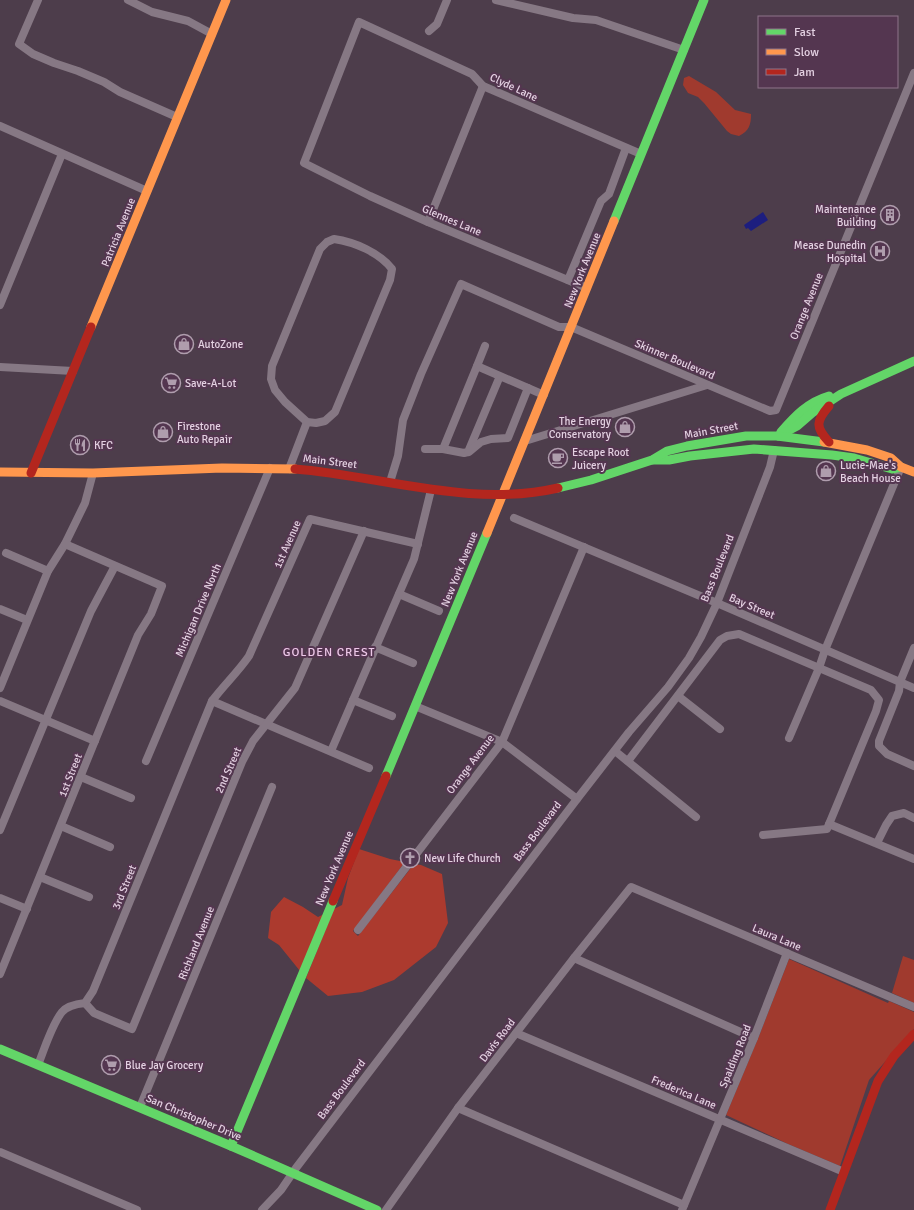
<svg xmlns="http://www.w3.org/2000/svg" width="914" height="1210" font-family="Signika,sans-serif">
	<rect width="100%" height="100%" fill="#4d3d4b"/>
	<g fill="#a03a2e">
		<path d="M689,76L716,92L735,110L751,114C751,125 749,131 739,136L731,134L727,131L704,103L698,97L688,93L683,85L684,78Z"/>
		<polygon points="903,956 914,960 914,1003 892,993"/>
		<polygon points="789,959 888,1003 889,1001 914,1012 914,1029 869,1080 840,1166 788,1144 726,1115 759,1036"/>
	</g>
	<g fill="#ac3a2e">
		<polygon points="359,849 390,859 405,862 353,931 358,936 414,864 421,865 442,874 448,923 436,947 394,980 362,992 328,996 306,978 334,909 342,905 348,878"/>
		<polygon points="284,897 303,907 318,917 324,914 300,971 279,945 268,938 271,912"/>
	</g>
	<polygon fill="#1d1e7f" points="763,212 768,220 751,231 748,228 746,229 744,225"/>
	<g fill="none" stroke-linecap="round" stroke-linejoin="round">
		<g stroke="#867884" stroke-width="8">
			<polyline points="38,0 19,44 33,54 54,63 78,71 104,82 120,92 177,117"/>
			<polyline points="128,0 152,12 188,21 212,34"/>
			<polyline points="496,0 573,18 596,20 684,50"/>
			<polyline points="429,31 437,24 447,0"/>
			<polyline points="0,126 147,191"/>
			<polyline points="428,222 483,86"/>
			<path d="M334,239C354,242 379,252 392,269L390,280L335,412L325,421L316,423L307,422L285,402L275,390L271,379L272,366L320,249L327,242Z"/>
			<polyline points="568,280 601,201 609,194 626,148"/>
			<polyline points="587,288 428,222 370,196 304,163 359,22 472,74 483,86 641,154"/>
			<polyline points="0,305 62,154"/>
			<polyline points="477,366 485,346"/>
			<polyline points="0,367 73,371"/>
			<polyline points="500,376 468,452 464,453 443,449 477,366 544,395"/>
			<polyline points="525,441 707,385"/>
			<polyline points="425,449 443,449"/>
			<polyline points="469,452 481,442 491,439 508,438 528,388"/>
			<polyline points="289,469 307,422"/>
			<polyline points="390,482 398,456 403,420 421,374 461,284 559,327 571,327 770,411 776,410 914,73"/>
			<polyline points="514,518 717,603 914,688"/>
			<polyline points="6,553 48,571"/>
			<polyline points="399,594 439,611"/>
			<polyline points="0,609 27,620"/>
			<polyline points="375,647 413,663"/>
			<polyline points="914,648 900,682 899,691 879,741 879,746 887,754 914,766"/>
			<polyline points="0,688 48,571 65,544 85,503 93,473"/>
			<polyline points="678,696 720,729"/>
			<polyline points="353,700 392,716"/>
			<polyline points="0,701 95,741"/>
			<polyline points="212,701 369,768"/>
			<polyline points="415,706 502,742 577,799"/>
			<polyline points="789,738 819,668 825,650 901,467"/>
			<polyline points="331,751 414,559 431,490"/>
			<polyline points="615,751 696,817"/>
			<polyline points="146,761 270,468"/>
			<polyline points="628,761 720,640 727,636 739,634 871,690 879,700 876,711 827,829 763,835"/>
			<polyline points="81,777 131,798"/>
			<polyline points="829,824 914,859"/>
			<polyline points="61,826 110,847"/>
			<polyline points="0,830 91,611 115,566"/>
			<polyline points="877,843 886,825 892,816 904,813 914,818"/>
			<polyline points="40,877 89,897"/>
			<polyline points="0,898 27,909"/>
			<polyline points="358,930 502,742 584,547"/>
			<polyline points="574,958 754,1038"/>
			<polyline points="0,974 138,635 151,614 162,586 65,544"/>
			<polyline points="85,1003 94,1013 132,1029 242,762 253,741 295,688 364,531"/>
			<polyline points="516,1033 844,1172"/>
			<path d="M38,1065C44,1050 52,1024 62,1012C67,1006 76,1004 85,1003L93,991L212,701C224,685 238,672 249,656L310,519L418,544"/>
			<polyline points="140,1107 272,787"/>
			<polyline points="458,1108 684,1205"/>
			<polyline points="0,1152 137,1210"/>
			<polyline points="262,1210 281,1190 296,1168 577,799 629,732 668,687 689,658 701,637 717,603 770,467 774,450"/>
			<polyline points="386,1210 458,1108 574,958 631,887 914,1007"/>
			<polyline points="682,1210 754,1038 787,953"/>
		</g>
		<g stroke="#63d668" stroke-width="9">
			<polyline points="614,221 704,0"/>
			<path d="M781,432C795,416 808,402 829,396"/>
			<polyline points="778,436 797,426 812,413 841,394 914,361"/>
			<polyline points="653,460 669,460 690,456 754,449 832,455 854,458 892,469 901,467"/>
			<polyline points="558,488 591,480 652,460 667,451 687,446 746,436 777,436 824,442"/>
			<polyline points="386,776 487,533"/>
			<polyline points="0,1049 231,1146 377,1210"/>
			<polyline points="231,1146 333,901"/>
		</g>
		<g stroke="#ff974d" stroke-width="9">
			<polyline points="91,327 226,0"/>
			<polyline points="824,442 867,450 891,458 901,467 914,472"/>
			<polyline points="0,472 93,473 222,468 295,469"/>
			<polyline points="487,533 614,221"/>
		</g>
		<g stroke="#b3261e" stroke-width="9">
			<path d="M829,406C816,421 815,427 829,442"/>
			<path d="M295,469C382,476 471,508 558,488"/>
			<polyline points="31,473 91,327"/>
			<polyline points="333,901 386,776"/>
			<polyline points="830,1210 878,1081 894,1056 914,1034"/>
		</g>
	</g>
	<defs>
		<g id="building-ring" transform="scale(1)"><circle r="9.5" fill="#543650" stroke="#af9dad" stroke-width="1.5"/><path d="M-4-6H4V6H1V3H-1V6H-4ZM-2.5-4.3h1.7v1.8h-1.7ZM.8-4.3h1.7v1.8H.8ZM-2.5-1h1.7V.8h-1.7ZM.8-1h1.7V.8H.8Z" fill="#af9dad"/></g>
		<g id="hospital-ring" transform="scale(1)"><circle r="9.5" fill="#543650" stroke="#af9dad" stroke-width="1.5"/><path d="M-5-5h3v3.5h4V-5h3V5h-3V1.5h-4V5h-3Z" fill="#af9dad"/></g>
		<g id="shop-ring" transform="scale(1)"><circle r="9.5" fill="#543650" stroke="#af9dad" stroke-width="1.5"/><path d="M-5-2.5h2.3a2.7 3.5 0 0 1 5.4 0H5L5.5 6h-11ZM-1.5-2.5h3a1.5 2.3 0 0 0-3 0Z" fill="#af9dad"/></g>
		<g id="supermarket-ring" transform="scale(1)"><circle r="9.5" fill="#543650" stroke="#af9dad" stroke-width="1.5"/><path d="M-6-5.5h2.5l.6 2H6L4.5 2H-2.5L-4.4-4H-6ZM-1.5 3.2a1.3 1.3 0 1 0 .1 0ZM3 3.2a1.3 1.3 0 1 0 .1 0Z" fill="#af9dad"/></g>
		<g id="restaurant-ring" transform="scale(1)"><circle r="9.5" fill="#543650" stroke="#af9dad" stroke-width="1.5"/><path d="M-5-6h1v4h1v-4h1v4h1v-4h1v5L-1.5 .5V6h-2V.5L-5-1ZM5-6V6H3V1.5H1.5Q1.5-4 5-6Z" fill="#af9dad"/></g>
		<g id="cafe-ring" transform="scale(1)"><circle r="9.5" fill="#543650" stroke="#af9dad" stroke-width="1.5"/><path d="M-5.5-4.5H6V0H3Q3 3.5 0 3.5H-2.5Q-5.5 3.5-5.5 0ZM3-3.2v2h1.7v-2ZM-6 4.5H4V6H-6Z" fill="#af9dad"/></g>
		<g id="church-ring" transform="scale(1)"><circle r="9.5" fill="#543650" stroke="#af9dad" stroke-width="1.5"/><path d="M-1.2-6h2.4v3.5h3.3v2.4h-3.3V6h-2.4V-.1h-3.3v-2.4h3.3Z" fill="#af9dad"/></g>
	</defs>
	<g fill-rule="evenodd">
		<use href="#building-ring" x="890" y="215"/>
		<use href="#hospital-ring" x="880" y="251"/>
		<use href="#shop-ring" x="184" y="344"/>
		<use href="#supermarket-ring" x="171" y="383"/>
		<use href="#shop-ring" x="625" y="427"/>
		<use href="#shop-ring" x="163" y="432"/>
		<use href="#restaurant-ring" x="80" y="445"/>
		<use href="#cafe-ring" x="558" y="458"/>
		<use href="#shop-ring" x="826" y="471"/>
		<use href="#church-ring" x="410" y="858"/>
		<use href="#supermarket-ring" x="111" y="1065"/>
	</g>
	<g text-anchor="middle" stroke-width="4" stroke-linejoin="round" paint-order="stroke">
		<g font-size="11" fill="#e4d1e2" stroke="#543650">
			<text transform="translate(514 87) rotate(25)" y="4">Clyde Lane</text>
			<text transform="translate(452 220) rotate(23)" y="4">Glennes Lane</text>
			<text transform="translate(118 232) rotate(-68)" y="4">Patricia Avenue</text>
			<text transform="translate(582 270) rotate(-68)" y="4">New York Avenue</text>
			<text transform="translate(806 306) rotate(-68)" y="4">Orange Avenue</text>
			<text transform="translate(675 359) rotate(23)" y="4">Skinner Boulevard</text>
			<text transform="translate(711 430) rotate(-10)" y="4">Main Street</text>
			<text transform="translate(330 461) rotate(7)" y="4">Main Street</text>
			<text transform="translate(287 544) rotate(-66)" y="4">1st Avenue</text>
			<text transform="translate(717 568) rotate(-68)" y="4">Bass Boulevard</text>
			<text transform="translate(459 569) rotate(-68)" y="4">New York Avenue</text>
			<text transform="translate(752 606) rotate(23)" y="4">Bay Street</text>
			<text transform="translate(198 610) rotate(-67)" y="4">Michigan Drive North</text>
			<text transform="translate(470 764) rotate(-53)" y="4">Orange Avenue</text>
			<text transform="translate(228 770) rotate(-66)" y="4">2nd Street</text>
			<text transform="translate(70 775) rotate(-68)" y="4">1st Street</text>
			<text transform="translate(537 831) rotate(-53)" y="4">Bass Boulevard</text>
			<text transform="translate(334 868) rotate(-67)" y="4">New York Avenue</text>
			<text transform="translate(124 887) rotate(-68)" y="4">3rd Street</text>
			<text transform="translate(777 937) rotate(23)" y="4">Laura Lane</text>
			<text transform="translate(196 943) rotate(-68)" y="4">Richland Avenue</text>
			<text transform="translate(497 1040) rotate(-53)" y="4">Davis Road</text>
			<text transform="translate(735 1056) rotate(-68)" y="4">Spalding Road</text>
			<text transform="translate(341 1089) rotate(-53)" y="4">Bass Boulevard</text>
			<text transform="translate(684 1092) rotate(23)" y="4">Frederica Lane</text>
			<text transform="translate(194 1117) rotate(23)" y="4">San Christopher Drive</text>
		</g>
		<g font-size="11" fill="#e4d1e2" stroke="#543650" text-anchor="start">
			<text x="876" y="213" text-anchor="end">Maintenance<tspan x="876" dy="13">Building</tspan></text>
			<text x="866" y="249" text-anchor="end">Mease Dunedin<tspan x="866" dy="13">Hospital</tspan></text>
			<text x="198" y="348">AutoZone</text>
			<text x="185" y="387">Save-A-Lot</text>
			<text x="611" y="425" text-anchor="end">The Energy<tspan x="611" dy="13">Conservatory</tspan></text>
			<text x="177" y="430">Firestone<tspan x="177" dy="13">Auto Repair</tspan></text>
			<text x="94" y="449">KFC</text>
			<text x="572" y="456">Escape Root<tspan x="572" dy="13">Juicery</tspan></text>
			<text x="840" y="469">Lucie-Mae's<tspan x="840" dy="13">Beach House</tspan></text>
			<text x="424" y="862">New Life Church</text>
			<text x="125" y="1069">Blue Jay Grocery</text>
		</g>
		<g font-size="12" letter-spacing="1" fill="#edc8e8" stroke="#543650">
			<text x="329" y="656">GOLDEN CREST</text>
		</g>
	</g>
	<rect x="758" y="16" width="140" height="72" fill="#543650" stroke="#8e748a"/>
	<rect x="766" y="29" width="20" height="6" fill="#63d668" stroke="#8e748a"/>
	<text x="794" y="36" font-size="12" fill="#e4d1e2">Fast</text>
	<rect x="766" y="49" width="20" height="6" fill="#ff974d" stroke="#8e748a"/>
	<text x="794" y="56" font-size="12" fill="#e4d1e2">Slow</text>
	<rect x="766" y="69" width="20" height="6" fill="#b3261e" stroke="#8e748a"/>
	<text x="794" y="76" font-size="12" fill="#e4d1e2">Jam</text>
</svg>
